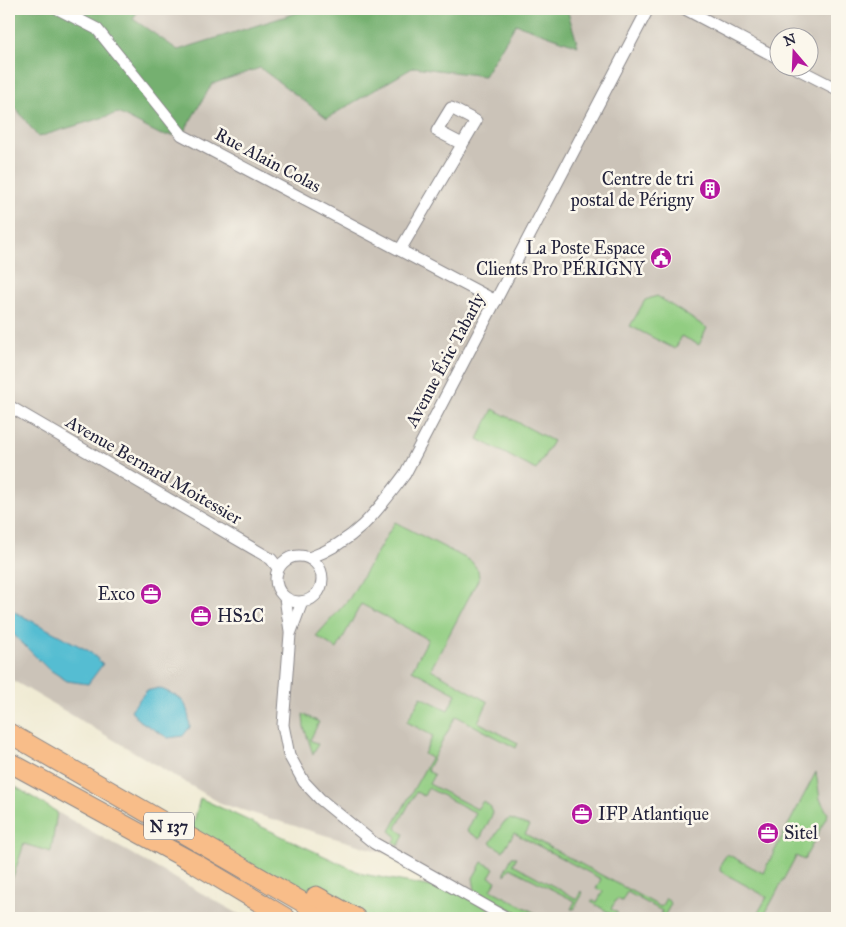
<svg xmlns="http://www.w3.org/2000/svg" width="846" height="927" font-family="'IM FELL Great Primer',serif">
	<rect width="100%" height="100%" fill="#fbf7ec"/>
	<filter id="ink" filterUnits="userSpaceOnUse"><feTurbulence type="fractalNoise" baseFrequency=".02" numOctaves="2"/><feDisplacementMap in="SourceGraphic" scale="10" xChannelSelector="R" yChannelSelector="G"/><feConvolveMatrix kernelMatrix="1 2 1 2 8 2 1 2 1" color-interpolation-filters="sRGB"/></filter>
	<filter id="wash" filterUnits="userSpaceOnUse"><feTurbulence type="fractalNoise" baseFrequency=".0096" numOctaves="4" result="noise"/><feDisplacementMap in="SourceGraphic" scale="20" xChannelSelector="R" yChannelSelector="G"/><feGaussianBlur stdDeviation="1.12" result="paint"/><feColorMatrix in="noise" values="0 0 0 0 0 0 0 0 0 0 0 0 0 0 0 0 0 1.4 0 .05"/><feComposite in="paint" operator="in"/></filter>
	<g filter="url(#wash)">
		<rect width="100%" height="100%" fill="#f0ebd4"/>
		<g fill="#cbc3b8" fill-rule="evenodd">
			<path d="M9,9H837V918H508L391,855L222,804L9,678ZM778,38H808V68H778Z"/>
			<polygon points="57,812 246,918 9,918 9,889 24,844 51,852"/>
		</g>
		<g fill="#92cd82" stroke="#5a785e">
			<polygon points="657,296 707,328 699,345 682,336 675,349 630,326 645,300"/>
			<polygon points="493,409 553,441 536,470 478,439"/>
			<polygon points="395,522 471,561 478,570 479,578 431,669 488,702 478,722 518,743 516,748 456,716 427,770 434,775 429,784 477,809 483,801 491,807 492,815 480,839 467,831 476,813 428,788 424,796 416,792 396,828 404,834 399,846 394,842 397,837 390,831 431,758 424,754 433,736 407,722 421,697 448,710 456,694 412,670 428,639 361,604 337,649 316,636 349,599"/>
			<polygon points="303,714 319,722 310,740 318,744 313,754 304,727"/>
			<polygon points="816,772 820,799 828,814 826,818 804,860 796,856 765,914 773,918 755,918 767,897 720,871 721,863 727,854 763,873"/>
			<polygon points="9,783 57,812 51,852 24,844 9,889"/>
			<polygon points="200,798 363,874 459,892 507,918 330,918 190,838"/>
			<polygon points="510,819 530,826 525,834 661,907 666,898 671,904 663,918 660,918 662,911 627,892 622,901 617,899 611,909 618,913 613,915 591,902 592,900 597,902 603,891 596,889 601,879 514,833 503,851 490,843 504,822"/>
			<polygon points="512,857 517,857 513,864 577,899 581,891 582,895 574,909 571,909 575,901 510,868 505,875 505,871"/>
			<polygon points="482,862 494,868 489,877 496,881 491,890 545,918 528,918 475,890 473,878"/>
		</g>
		<polygon fill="#75b070" stroke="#4c6956" points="14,9 139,9 133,19 178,50 309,9 567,9 578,46 516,24 484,76 414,67 327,118 260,68 212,84 182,135 161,135 118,113 38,137 9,99 9,17"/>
		<g fill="#55bdd2" stroke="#3c7086">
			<polygon points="9,609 89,651 103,664 88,684 67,681 47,668 14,635 9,623"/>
			<path d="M159,688C184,699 187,699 190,727L183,736L168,738L137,719L131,710L146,691Z"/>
		</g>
	</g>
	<g filter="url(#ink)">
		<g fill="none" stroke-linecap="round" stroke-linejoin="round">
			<g stroke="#898688" stroke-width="13">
				<g id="minor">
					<polyline points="58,9 97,29 182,135 496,301"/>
					<polyline points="685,9 778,58"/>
					<polyline points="796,68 837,89"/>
					<polyline points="400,250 476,121 451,108 437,131 462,144"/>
					<polyline points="9,406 271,559 278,568"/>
					<circle cx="299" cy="579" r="23"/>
					<path d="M309,558C356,541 376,513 405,474L648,9"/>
					<polyline points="285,598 290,631"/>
					<polyline points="302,602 290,634 283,725 289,755 304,782 320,799 374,843 507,918"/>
				</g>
			</g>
			<g stroke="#898688" stroke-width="21">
				<g id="trunk">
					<polyline points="9,733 330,918"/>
					<polyline points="9,762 194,863 286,918"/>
					<polyline points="316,896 356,918"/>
				</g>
			</g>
			<use href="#minor" stroke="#fff" stroke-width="11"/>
			<use href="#trunk" stroke="#f8bd89" stroke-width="19"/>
		</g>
	</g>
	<defs>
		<g id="building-disc" transform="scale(1.125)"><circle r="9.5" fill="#b5179e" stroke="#fbf7ec"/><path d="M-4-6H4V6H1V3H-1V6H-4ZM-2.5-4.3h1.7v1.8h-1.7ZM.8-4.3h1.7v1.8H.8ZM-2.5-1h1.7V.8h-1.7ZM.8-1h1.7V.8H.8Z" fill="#fff"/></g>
		<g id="civic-disc" transform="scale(1.125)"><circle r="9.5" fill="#b5179e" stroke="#fbf7ec"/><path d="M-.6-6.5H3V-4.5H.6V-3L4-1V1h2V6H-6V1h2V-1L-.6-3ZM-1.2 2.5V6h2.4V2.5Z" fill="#fff"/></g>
		<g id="office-disc" transform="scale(1.125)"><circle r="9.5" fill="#b5179e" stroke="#fbf7ec"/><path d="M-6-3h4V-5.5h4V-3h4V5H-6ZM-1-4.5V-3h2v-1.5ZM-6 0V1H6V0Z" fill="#fff"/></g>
	</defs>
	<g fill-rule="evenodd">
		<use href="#building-disc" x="710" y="189"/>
		<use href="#civic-disc" x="661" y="258"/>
		<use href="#office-disc" x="151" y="594"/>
		<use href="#office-disc" x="201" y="616"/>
		<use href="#office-disc" x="582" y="814"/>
		<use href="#office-disc" x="768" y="833"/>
	</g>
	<g text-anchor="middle" stroke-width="5" stroke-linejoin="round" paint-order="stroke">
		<rect fill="#fbf7ec" stroke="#636270" stroke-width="1" x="144" y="812.5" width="50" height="27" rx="4"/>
		<g font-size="16" font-weight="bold" fill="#22223b">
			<text x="169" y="832">N 137</text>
		</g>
		<g font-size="18" fill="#22223b" stroke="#fbf7ec">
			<text transform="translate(268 160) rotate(28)" y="6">Rue Alain Colas</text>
			<text transform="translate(445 360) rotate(-62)" y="6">Avenue Éric Tabarly</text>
			<text transform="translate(154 470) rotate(30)" y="6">Avenue Bernard Moitessier</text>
		</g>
		<g font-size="18" fill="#22223b" stroke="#fbf7ec" text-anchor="end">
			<text x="694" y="185">Centre de tri<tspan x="694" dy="21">postal de Périgny</tspan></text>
			<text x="645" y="254">La Poste Espace<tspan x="645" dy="21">Clients Pro PÉRIGNY</tspan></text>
			<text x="135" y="600">Exco</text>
			<text x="217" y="622" text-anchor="start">HS2C</text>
			<text x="598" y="820" text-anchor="start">IFP Atlantique</text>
			<text x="784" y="839" text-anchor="start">Sitel</text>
		</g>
	</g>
	<rect width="846" height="927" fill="none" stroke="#fbf7ec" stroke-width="30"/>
	<g transform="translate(794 52) rotate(341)"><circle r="24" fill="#fbf7ec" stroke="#a4a2a5"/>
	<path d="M0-4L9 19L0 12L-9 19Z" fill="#b5179e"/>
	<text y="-8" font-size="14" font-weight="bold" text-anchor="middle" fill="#22223b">N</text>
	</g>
</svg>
